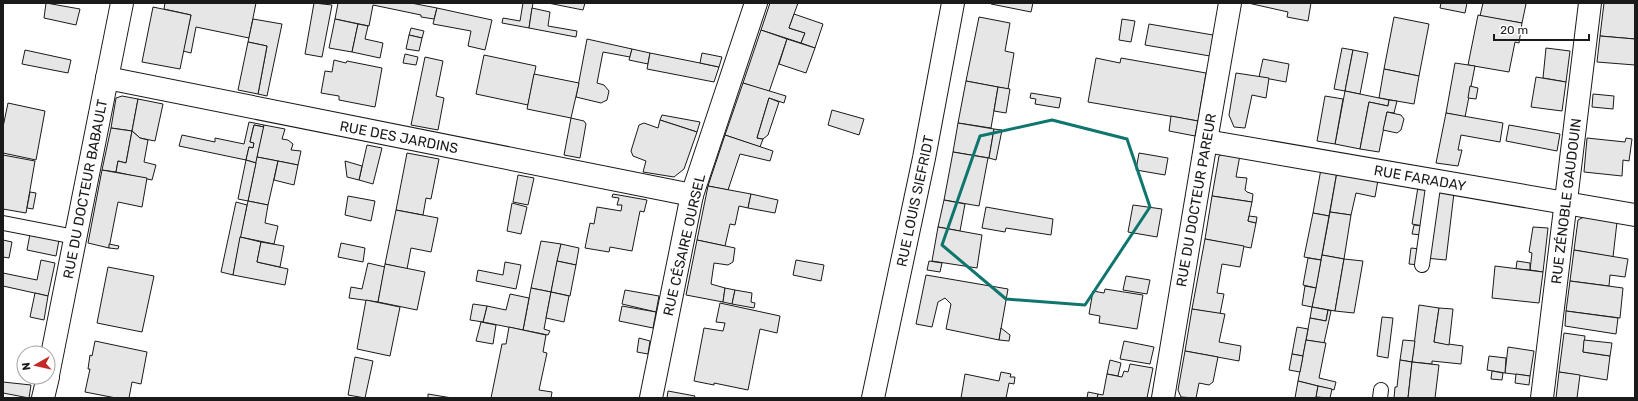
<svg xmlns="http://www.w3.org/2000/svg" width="1638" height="401" font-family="Rubik,sans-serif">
	<rect width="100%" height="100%" fill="#fff"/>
	<g fill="#e6e6e6" stroke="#1a1a1a">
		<polygon points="46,3 80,9 76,25 44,18"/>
		<polygon points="165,3 256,3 249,38 196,27 191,53 183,51 191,15 164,9"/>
		<polygon points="314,3 332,5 322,57 305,54"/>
		<polygon points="338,3 411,3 437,8 434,19 421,17 421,15 373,5 369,26 335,19"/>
		<polygon points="523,3 533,3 529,28 502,23 503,18 520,21"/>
		<polygon points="548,3 585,3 583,10"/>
		<polygon points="770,3 798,3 789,28 805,33 801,43 761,30"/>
		<polygon points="991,3 1033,3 1031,12 991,4"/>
		<polygon points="1248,3 1311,3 1308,21 1287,17 1288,12"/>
		<polygon points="1441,3 1467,3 1465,13 1440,8"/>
		<polygon points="1483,3 1524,3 1526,4 1522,23 1480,16"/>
		<polygon points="1604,3 1635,3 1635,39 1600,36"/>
		<polygon points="153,7 191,15 180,69 142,62"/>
		<polygon points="437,8 492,20 485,50 468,46 471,31 433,24"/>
		<polygon points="532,8 550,12 548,26 577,31 576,37 529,28"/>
		<polygon points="794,14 823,24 815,48 801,43 805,33 789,28"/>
		<polygon points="1478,15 1522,23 1519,43 1515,42 1509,72 1468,65"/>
		<polygon points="979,17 1010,23 1005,51 1014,53 1008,89 966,81"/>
		<polygon points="1394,17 1429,24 1419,76 1384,69"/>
		<polygon points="253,19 282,24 267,96 258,94 267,46 248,42"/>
		<polygon points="335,19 358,24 352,52 329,48"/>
		<polygon points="1122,19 1135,21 1131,42 1119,40"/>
		<polygon points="358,24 368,26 365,39 383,43 380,58 352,52"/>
		<polygon points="1149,24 1213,35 1210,56 1145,45"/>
		<polygon points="411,28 424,31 422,38 409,35"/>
		<polygon points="761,30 787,39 769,92 743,83"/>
		<polygon points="409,35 422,38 419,51 406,49"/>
		<polygon points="1600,36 1635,39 1635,65 1597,62"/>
		<polygon points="587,39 632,49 630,57 603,52 597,83 604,85 609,91 607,100 601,103 576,97"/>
		<polygon points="787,39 815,48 806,73 779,64"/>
		<polygon points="248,42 267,46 258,94 238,90"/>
		<polygon points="1342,48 1353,50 1345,91 1334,89"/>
		<polygon points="1546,48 1570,51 1566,82 1543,78"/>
		<polygon points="632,49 650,53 648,64 629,60"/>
		<polygon points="25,50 71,60 68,73 22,64"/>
		<polygon points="1353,50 1368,53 1360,94 1345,91"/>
		<polygon points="650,53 700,63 719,67 714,82 647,69"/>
		<polygon points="702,53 722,57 719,67 700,63"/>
		<polygon points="405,54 418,57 416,65 403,63"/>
		<polygon points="484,55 536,66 528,105 476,94"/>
		<polygon points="425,57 443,61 436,96 444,98 438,130 411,125"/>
		<polygon points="1096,58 1120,63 1121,58 1206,73 1198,121 1088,102"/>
		<polygon points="1263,59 1289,64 1286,82 1259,77"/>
		<polygon points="334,60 346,63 347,61 382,68 375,107 339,100 339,96 321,93 325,71 332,72"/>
		<polygon points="1455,63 1475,66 1465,117 1446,113"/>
		<polygon points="1384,69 1419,76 1414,104 1379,98"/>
		<polygon points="1236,73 1269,78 1266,98 1252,95 1245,128 1234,127 1229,115"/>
		<polygon points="534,74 579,83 571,118 527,109"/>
		<polygon points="1536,77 1566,82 1562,111 1531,107"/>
		<polygon points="966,81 998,87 991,128 958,123"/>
		<polygon points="743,83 786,96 784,103 769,98 757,138 763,139 760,147 725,135"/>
		<polygon points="1470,86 1478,88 1476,99 1468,98"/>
		<polygon points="998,87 1010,89 1006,113 994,111"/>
		<polygon points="1345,91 1389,100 1388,106 1369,102 1360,149 1335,144"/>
		<polygon points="1031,93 1061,98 1059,108 1035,104 1036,99 1030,98"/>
		<polygon points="1593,94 1614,96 1613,109 1592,107"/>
		<polygon points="122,96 138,99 132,131 111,128 116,98"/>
		<polygon points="1325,96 1343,99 1335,144 1317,141"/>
		<polygon points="769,98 779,102 768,135 763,139 757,138"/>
		<polygon points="138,99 163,104 155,141 140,138 132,131"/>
		<polygon points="1389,100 1397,101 1394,113 1387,112 1379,152 1360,149 1369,102 1388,106"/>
		<polygon points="8,103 45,111 36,160 3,153 3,127"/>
		<polygon points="832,110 864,119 859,135 828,125"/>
		<polygon points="1387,112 1401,115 1404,119 1401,130 1397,133 1383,130"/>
		<polygon points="1446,113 1503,123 1500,142 1461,135 1458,150 1462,150 1458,166 1436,163"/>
		<polygon points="662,115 700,122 697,132 660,120"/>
		<polygon points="1171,116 1198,121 1195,136 1169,131"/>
		<polygon points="571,118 584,121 586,124 580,158 564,155"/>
		<polygon points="660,120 697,132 684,169 674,177 643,172 646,161 633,156 631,151 639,125 644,123 658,128"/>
		<polygon points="249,122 264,125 264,127 254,125 250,142 254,143 253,148 249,147 246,160 179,146 182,135 215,142 215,138 244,144"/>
		<polygon points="958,123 994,129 989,158 953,152"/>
		<polygon points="254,125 264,127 256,163 246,160 249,147 253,148 254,143 250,142"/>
		<polygon points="264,125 285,129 282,139 288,140 293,144 291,150 301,151 298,165 257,157"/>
		<polygon points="1509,125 1560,134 1557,151 1506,141"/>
		<polygon points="111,128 132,131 126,163 118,161 116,172 102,170"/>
		<polygon points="994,129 1002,130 996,160 989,158"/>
		<polygon points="132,131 140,138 148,140 144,162 156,165 152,180 116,172 118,161 126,163"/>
		<polygon points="725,135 773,151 770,161 740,154 728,190 708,186"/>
		<polygon points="1587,138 1625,142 1626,138 1632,139 1629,161 1623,160 1622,176 1584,172"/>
		<polygon points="367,145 382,148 373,184 359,180"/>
		<polygon points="953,152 988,158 979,206 944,200"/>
		<polygon points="407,153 439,159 431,199 426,198 423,215 396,210"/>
		<polygon points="1139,153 1168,158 1165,175 1136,170"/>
		<polygon points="1224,153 1240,155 1236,177 1247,178 1245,190 1247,192 1253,194 1252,202 1212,196 1219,156"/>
		<polygon points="3,155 35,161 26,213 3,209"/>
		<polygon points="257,157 278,161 268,205 248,201"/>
		<polygon points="246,160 256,163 248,201 238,199"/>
		<polygon points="278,161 298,165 294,185 274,180"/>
		<polygon points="345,161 362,166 359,180 347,177"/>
		<polygon points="1321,169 1337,172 1329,216 1313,213"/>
		<polygon points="102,170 147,178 142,207 118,202 109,248 88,243"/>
		<polygon points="1337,172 1378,180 1375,197 1356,193 1351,215 1330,212"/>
		<polygon points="518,175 534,178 528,205 513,202"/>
		<polygon points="708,186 751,194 748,208 739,206 735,225 730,224 725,246 697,240"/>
		<polygon points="1418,187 1427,189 1423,226 1412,224"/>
		<polygon points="1433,189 1454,193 1446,260 1425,258"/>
		<polygon points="30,192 36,193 33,209 27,208"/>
		<polygon points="613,194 647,200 644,212 640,211 632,251 610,247 609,252 585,248 590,223 594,224 597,207 621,211 622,205 617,205 619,198 612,197"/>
		<polygon points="751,194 778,200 775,213 748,208"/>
		<polygon points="348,196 375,201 371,221 345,215"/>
		<polygon points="1212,196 1252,202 1248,221 1256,223 1251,248 1205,239"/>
		<polygon points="944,200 965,204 960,231 938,227"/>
		<polygon points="248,201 268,205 265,223 278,226 274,244 240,237"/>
		<polygon points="236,202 247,205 233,275 221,272"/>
		<polygon points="512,203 527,207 521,234 507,231"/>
		<polygon points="1133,205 1162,209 1157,237 1128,232"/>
		<polygon points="986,207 1053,219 1051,235 1006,228 1005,232 982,228"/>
		<polygon points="396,210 438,218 431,252 411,248 407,269 385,264"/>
		<polygon points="1330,212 1351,215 1344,259 1322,255"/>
		<polygon points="1313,213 1329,216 1321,260 1304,257"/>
		<polygon points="1249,216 1257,217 1256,223 1248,221"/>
		<polygon points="1584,217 1617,222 1613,257 1574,250 1578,220"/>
		<polygon points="1414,225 1423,226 1422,235 1412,234"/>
		<polygon points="938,227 982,235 977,268 932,261"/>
		<polygon points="1533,227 1548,228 1543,272 1530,270 1532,253 1529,252"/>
		<polygon points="30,234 59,240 56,256 27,250"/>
		<polygon points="240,237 261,242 257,262 288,269 285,285 233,275"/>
		<polygon points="1205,239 1244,246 1240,267 1222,264 1217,293 1224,294 1220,314 1192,309"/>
		<polygon points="3,240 12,242 9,258 3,257"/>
		<polygon points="697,240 735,248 733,262 728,265 714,263 711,284 725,288 723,302 686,295"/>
		<polygon points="541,241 561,244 551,292 531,288"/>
		<polygon points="261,242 284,246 280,267 257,262"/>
		<polygon points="341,243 365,248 363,262 338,257"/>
		<polygon points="109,244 119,246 118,249 109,248"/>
		<polygon points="561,244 579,248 576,265 557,261"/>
		<polygon points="1411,248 1420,249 1419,265 1409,264"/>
		<polygon points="1574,250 1628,259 1625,277 1610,275 1609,286 1570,281"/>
		<polygon points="1322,255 1344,259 1335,311 1312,307"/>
		<polygon points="1308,258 1321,260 1316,288 1303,285"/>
		<polygon points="1344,259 1363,261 1354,313 1335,311"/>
		<polygon points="41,260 55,263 48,296 3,286 3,273 37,280"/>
		<polygon points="796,260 824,265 821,281 793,275"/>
		<polygon points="557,261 576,265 570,296 551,292"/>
		<polygon points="929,261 942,263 940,272 927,270"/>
		<polygon points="1517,261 1530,263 1530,270 1516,269"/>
		<polygon points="505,262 521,265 516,289 476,281 478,270 503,275"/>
		<polygon points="368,263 385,267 378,302 349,298 351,287 362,289"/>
		<polygon points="385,264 425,272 417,310 378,302"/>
		<polygon points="1495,266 1543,272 1539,303 1492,298"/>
		<polygon points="108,267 154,276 142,332 97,323"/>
		<polygon points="926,275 1008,289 999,340 946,329 951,304 945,298 938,302 932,327 916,324"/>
		<polygon points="1126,276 1150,280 1147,294 1123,290"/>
		<polygon points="1570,281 1623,288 1620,318 1566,311"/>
		<polygon points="1305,286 1316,288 1312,307 1302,305"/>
		<polygon points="531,288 551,292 544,329 550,331 548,335 523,330"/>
		<polygon points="725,288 735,290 732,304 723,302"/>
		<polygon points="1105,289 1143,295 1137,329 1099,323 1100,316 1089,314 1093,291 1104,293"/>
		<polygon points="625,290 659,296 656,312 622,304"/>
		<polygon points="735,290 752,293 751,302 755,303 754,308 732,304"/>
		<polygon points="551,292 569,296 564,322 546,318"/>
		<polygon points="35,293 48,296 44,320 30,317"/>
		<polygon points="510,294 529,298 523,330 483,322 487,306 506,310"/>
		<polygon points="366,300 400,307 390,356 357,349"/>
		<polygon points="720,303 780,316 777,333 760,329 748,390 714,383 714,385 694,381 704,328 723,331 725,323 716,322"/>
		<polygon points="473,304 487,306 483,322 470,320"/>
		<polygon points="1419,305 1439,308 1434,342 1463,346 1461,364 1432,361 1432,364 1412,362"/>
		<polygon points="622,306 656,312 653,328 619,321"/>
		<polygon points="1312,307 1328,310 1326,321 1310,318"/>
		<polygon points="1439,308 1453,309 1449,345 1434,342"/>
		<polygon points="1192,309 1225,314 1219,342 1241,346 1239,361 1185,351"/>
		<polygon points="1328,310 1331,311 1324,343 1306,340 1310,318 1326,321"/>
		<polygon points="1566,311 1618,318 1616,334 1565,326"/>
		<polygon points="1382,317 1393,318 1388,358 1377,356"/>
		<polygon points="481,322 496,325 493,344 476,341"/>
		<polygon points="509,327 546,335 543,352 547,353 539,390 552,392 551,398 491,398 502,344 506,344"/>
		<polygon points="1297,327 1308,329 1303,356 1292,354"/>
		<polygon points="1001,328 1010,335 1009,341 999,340"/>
		<polygon points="1564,333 1585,336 1583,352 1610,356 1607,380 1559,372"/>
		<polygon points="639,338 650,341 648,354 637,352"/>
		<polygon points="1306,340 1326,343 1319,378 1336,382 1334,390 1298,381"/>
		<polygon points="1403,340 1415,341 1412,362 1400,360"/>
		<polygon points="1584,340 1612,343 1610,356 1583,352"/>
		<polygon points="95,341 147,352 141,384 132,382 129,398 116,398 85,392 90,369 88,369 90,355 92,356"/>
		<polygon points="1124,341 1154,347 1150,364 1120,359"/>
		<polygon points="1508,347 1534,351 1530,376 1505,373"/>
		<polygon points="1185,351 1218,357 1213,382 1209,385 1199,383 1196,398 1181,397 1178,390"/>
		<polygon points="1292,354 1303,356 1300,372 1289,370"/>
		<polygon points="1489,356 1506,358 1505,373 1487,370"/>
		<polygon points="355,357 373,361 365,398 348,395"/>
		<polygon points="1110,360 1121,363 1118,376 1107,374"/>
		<polygon points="1400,360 1412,362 1408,398 1394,398 1395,387 1397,387"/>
		<polygon points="1412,362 1439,365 1435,398 1408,398"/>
		<polygon points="1130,364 1153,368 1147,398 1097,398 1098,394 1103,395 1107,374 1122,377 1124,371 1128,372"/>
		<polygon points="1492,371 1503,373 1502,380 1491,379"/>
		<polygon points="1001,372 1011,374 1010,377 1015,377 1014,384 1009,383 1006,398 961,398 965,374 999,381"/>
		<polygon points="1559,372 1580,375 1577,398 1556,398"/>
		<polygon points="1516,374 1530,376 1529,385 1515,383"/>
		<polygon points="1298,381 1318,386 1316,398 1295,398"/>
		<polygon points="3,382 31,385 29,398 3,393"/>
		<polygon points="1318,386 1332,389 1330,398 1316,397"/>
		<polygon points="668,391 695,396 694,398 667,398"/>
		<polygon points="1088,392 1098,394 1097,398 1087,398"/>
		<polygon points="428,394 452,398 428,398"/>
	</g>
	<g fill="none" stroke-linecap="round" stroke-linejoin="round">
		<g stroke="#1a1a1a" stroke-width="16">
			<g id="service">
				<polyline points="3,223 75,237"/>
				<polyline points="1422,265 1434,180"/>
				<polyline points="1380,398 1381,390"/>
			</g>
		</g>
		<g stroke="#1a1a1a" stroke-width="24">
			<g id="minor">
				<polyline points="107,78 692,195"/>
				<polyline points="1206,141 1635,215"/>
				<polyline points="48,375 122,3"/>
				<polyline points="43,398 48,377"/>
				<polyline points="651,398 692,195 756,3"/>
				<polyline points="1163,398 1206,141 1230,3"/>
				<polyline points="1542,398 1590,3"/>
			</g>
		</g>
		<g stroke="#1a1a1a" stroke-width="24">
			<polyline id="tertiary" points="873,398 924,158 953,3"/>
		</g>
		<use href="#service" stroke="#fff" stroke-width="14"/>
		<use href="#minor" stroke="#fff" stroke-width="22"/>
		<use href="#tertiary" stroke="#fff" stroke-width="22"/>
	</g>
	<path fill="none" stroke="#0f766e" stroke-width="3" stroke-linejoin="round" d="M1052,120L1127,139L1150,207L1085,305L1006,299L942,245L980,136Z"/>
	<g text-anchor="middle" stroke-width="3" stroke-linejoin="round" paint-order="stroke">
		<g font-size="14" fill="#1a1a1a" stroke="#fff">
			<text transform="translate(399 137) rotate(11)" y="5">RUE DES JARDINS</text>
			<text transform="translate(1420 178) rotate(10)" y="5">RUE FARADAY</text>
			<text transform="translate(85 189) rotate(-79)" y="5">RUE DU DOCTEUR BABAULT</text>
			<text transform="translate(1196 200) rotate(-80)" y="5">RUE DU DOCTEUR PAREUR</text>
			<text transform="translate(915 201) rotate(-78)" y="5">RUE LOUIS SIEFRIDT</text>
			<text transform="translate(1566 201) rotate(-83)" y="5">RUE ZÉNOBLE GAUDOUIN</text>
			<text transform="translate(684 245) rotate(-77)" y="5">RUE CÉSAIRE OURSEL</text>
		</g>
	</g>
	<rect width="1638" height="401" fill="none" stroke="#1a1a1a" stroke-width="8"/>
	<g transform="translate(36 365) rotate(262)"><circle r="19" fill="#ffffff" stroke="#a3a3a3"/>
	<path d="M0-3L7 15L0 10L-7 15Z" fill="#c62828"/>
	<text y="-6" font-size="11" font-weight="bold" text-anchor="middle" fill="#1a1a1a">N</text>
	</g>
	<path d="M1494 34v6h95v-6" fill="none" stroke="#1a1a1a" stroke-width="2"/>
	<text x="1500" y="34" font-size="12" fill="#1a1a1a" stroke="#ffffff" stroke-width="3" paint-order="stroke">20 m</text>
</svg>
